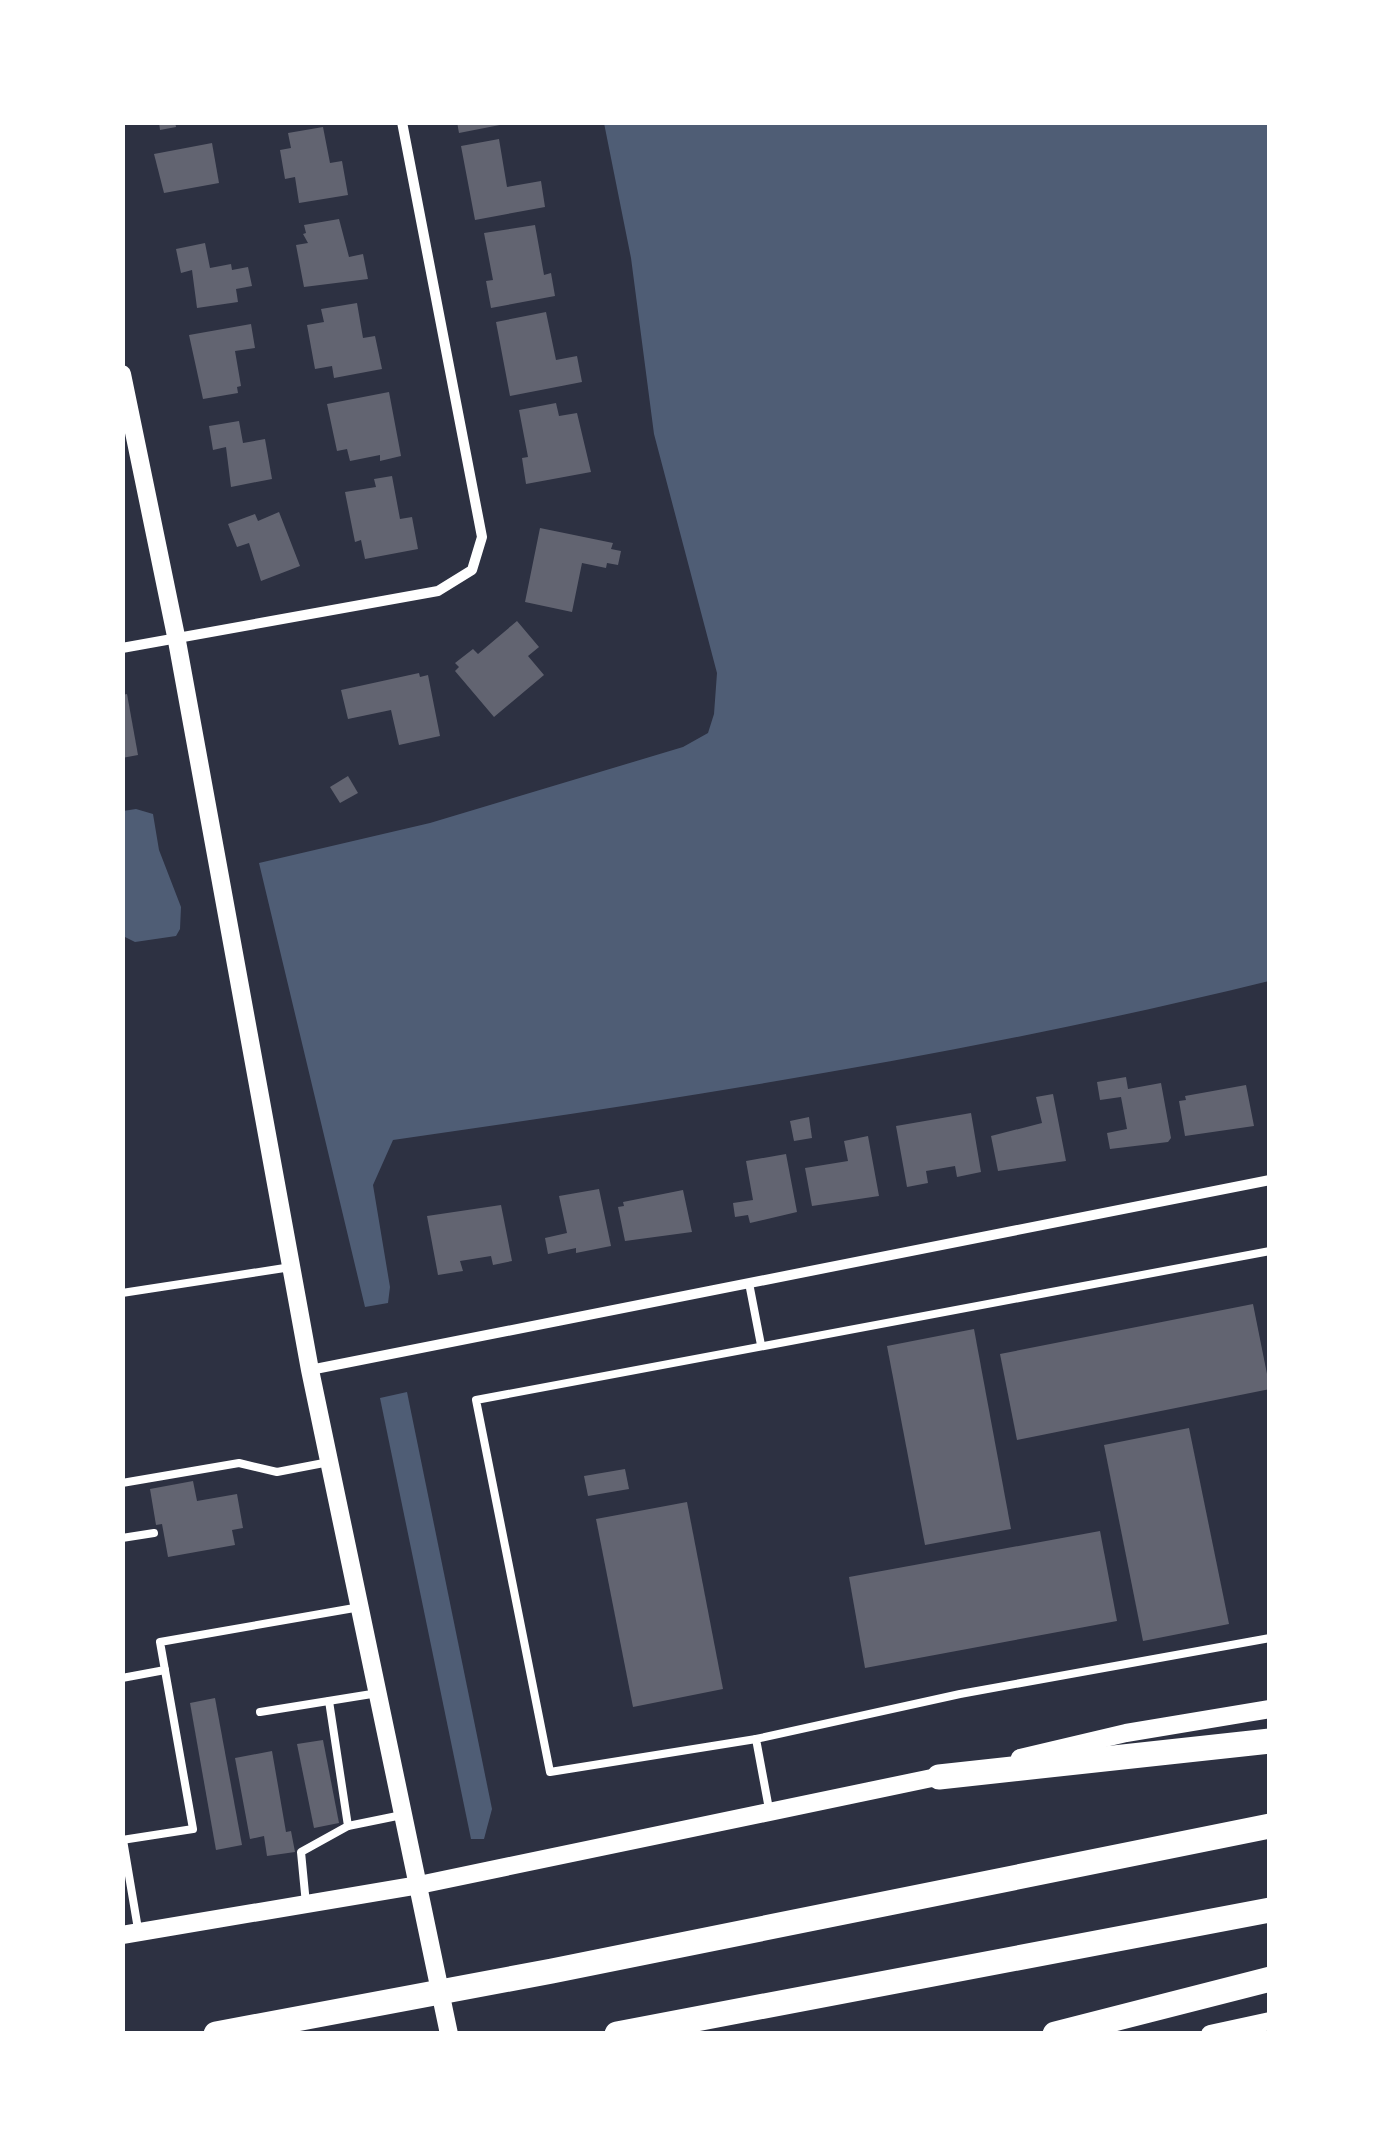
<svg xmlns="http://www.w3.org/2000/svg" width="1392" height="2156" font-family="'Titillium Web',sans-serif">
	<rect width="100%" height="100%" fill="#2d3142"/>
	<g fill="#4f5d75">
		<path d="M604,123H1269V981C981,1052 687,1098 393,1140L373,1185L390,1287L388,1303L365,1307L259,863L430,823L683,747L708,733L714,714L717,673L654,434L631,258Z"/>
		<polygon points="136,809 153,814 159,850 181,907 180,929 176,936 135,942 123,936 123,811"/>
		<polygon points="407,1392 492,1809 484,1839 471,1839 380,1398"/>
	</g>
	<g fill="#626471">
		<polygon points="159,122 175,122 176,127 160,130"/>
		<polygon points="457,122 505,122 505,124 459,133"/>
		<polygon points="323,127 330,163 342,161 348,195 299,203 295,177 285,179 280,150 291,148 288,133"/>
		<polygon points="499,139 507,187 541,181 545,207 475,220 461,146"/>
		<polygon points="212,143 219,183 164,193 154,154"/>
		<polygon points="339,219 349,257 363,254 368,279 304,287 296,245 308,243 303,234 306,233 304,225"/>
		<polygon points="535,225 544,275 551,273 555,296 491,308 486,281 493,280 484,233"/>
		<polygon points="205,243 210,268 231,264 232,270 248,267 252,286 236,289 238,302 197,308 192,270 181,273 176,249"/>
		<polygon points="357,303 363,338 375,336 382,369 334,378 332,366 315,369 307,325 324,322 321,309"/>
		<polygon points="546,312 556,360 577,356 582,382 510,396 496,322"/>
		<polygon points="251,324 255,348 235,351 241,386 237,387 238,393 203,399 189,335"/>
		<polygon points="389,392 401,456 380,461 380,455 350,461 347,449 337,451 327,404"/>
		<polygon points="556,403 559,416 577,413 591,472 526,484 522,458 528,457 519,410"/>
		<polygon points="239,421 243,443 265,439 272,479 231,487 226,447 213,450 209,426"/>
		<polygon points="392,476 400,519 412,517 418,549 365,559 361,540 355,542 345,492 376,487 374,479"/>
		<polygon points="279,512 300,566 261,581 249,543 237,547 228,524 255,514 258,521"/>
		<polygon points="540,528 613,543 611,549 621,551 618,565 607,563 606,568 582,563 572,612 525,602"/>
		<polygon points="517,621 539,647 528,656 544,675 494,717 455,671 459,667 455,663 473,649 478,654"/>
		<polygon points="419,673 420,677 428,675 440,736 399,745 391,710 348,719 341,690"/>
		<polygon points="127,694 138,755 122,758 122,695"/>
		<polygon points="348,776 358,793 340,803 330,787"/>
		<polygon points="1126,1077 1128,1089 1161,1083 1171,1138 1168,1142 1110,1149 1107,1133 1127,1129 1121,1097 1100,1100 1097,1082"/>
		<polygon points="1246,1085 1254,1126 1185,1136 1179,1101 1186,1100 1185,1096"/>
		<polygon points="1053,1094 1066,1161 998,1171 991,1136 1042,1123 1036,1097"/>
		<polygon points="971,1113 981,1172 957,1177 955,1166 926,1171 928,1183 907,1187 896,1126"/>
		<polygon points="809,1117 812,1138 794,1141 790,1121"/>
		<polygon points="868,1136 879,1196 812,1206 805,1168 848,1161 844,1141"/>
		<polygon points="786,1154 797,1212 750,1223 748,1215 735,1217 733,1203 753,1200 746,1161"/>
		<polygon points="599,1189 611,1246 576,1253 576,1248 548,1254 545,1238 567,1233 559,1196"/>
		<polygon points="683,1190 692,1232 625,1241 618,1207 624,1206 623,1202"/>
		<polygon points="501,1205 512,1261 493,1265 491,1256 460,1261 463,1271 438,1275 427,1216"/>
		<polygon points="1253,1304 1270,1389 1017,1440 1000,1354"/>
		<polygon points="974,1329 1011,1529 925,1545 887,1346"/>
		<polygon points="1189,1428 1229,1624 1143,1641 1104,1445"/>
		<polygon points="625,1469 629,1489 588,1496 584,1476"/>
		<polygon points="193,1481 197,1501 237,1494 243,1528 232,1530 235,1545 168,1557 162,1524 156,1525 150,1489"/>
		<polygon points="687,1502 723,1689 633,1707 596,1519"/>
		<polygon points="1100,1531 1117,1621 865,1668 849,1577"/>
		<polygon points="215,1698 242,1845 216,1850 190,1703"/>
		<polygon points="323,1740 339,1823 314,1828 297,1744"/>
		<polygon points="272,1751 286,1832 291,1831 295,1852 267,1856 264,1836 250,1839 235,1758"/>
	</g>
	<g fill="none" stroke-linecap="round" stroke-linejoin="round">
		<g stroke="#fff" stroke-width="8">
			<polyline points="749,1283 761,1345"/>
			<polyline points="122,1293 291,1267"/>
			<polyline points="122,1483 239,1463 277,1472 329,1462"/>
			<polyline points="122,1538 154,1533"/>
			<polyline points="122,1678 165,1670"/>
			<polyline points="260,1712 378,1693"/>
			<polyline points="756,1739 550,1772 476,1400 1270,1251"/>
			<polyline points="769,1809 756,1739 960,1694 1270,1638"/>
			<polyline points="348,1826 402,1815"/>
			<polyline points="122,1840 193,1829 160,1642 360,1607"/>
			<polyline points="123,1840 138,1929"/>
			<polyline points="306,1904 301,1852 348,1826 329,1701"/>
		</g>
		<g stroke="#fff" stroke-width="10">
			<polyline points="122,648 438,591 472,570 482,537 402,122"/>
			<polyline points="310,1370 1270,1180"/>
		</g>
		<g stroke="#fff" stroke-width="18">
			<polyline points="122,374 177,641 310,1370 449,2034"/>
			<polyline points="1020,1758 1126,1733 1270,1709"/>
			<polyline points="122,1935 419,1885 951,1774"/>
			<polyline points="1210,2034 1270,2021"/>
		</g>
		<g stroke="#fff" stroke-width="25">
			<polyline points="939,1777 1270,1741"/>
			<polyline points="216,2034 552,1971 1270,1826"/>
			<polyline points="617,2034 1270,1910"/>
			<polyline points="1055,2034 1270,1979"/>
		</g>
	</g>
	<rect width="1392" height="2156" fill="none" stroke="#ffffff" stroke-width="250"/>
</svg>
